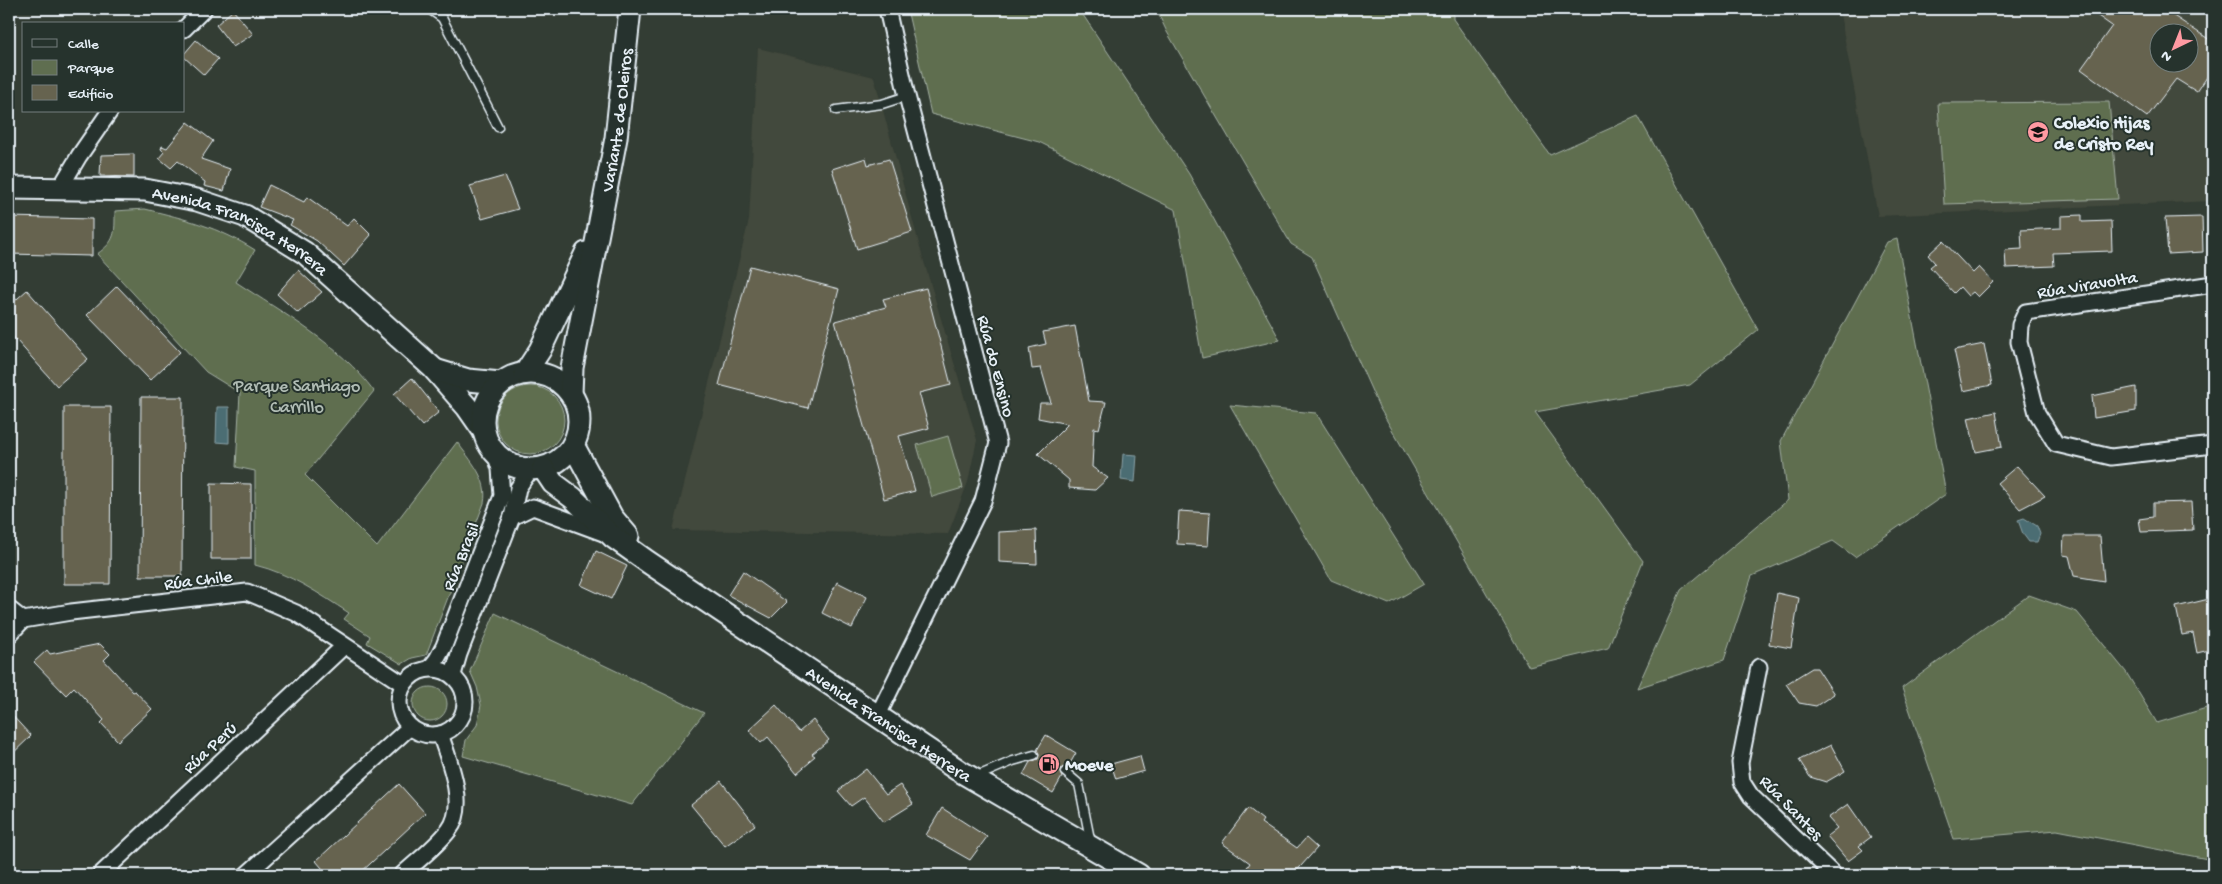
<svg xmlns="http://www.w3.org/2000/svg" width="2222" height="884" font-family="'Gochi Hand',sans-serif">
	<rect width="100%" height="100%" fill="#333d34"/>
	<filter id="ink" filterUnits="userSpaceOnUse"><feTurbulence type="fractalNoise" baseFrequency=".02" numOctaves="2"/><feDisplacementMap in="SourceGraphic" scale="10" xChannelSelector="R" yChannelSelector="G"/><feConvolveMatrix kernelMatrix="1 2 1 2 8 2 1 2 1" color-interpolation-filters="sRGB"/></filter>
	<g filter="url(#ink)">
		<g fill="#42483c" fill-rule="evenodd">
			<path d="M1839,9H2213V201L1878,216ZM2160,32H2190V62H2160Z"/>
			<polygon points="758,48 874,77 922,255 977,440 968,482 948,534 673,530 749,220"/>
		</g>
		<g fill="#5f6e50" stroke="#a4b0a4">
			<polygon points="907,9 1079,9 1189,174 1280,340 1202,358 1176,210 1039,142 931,114"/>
			<polygon points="1156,9 1453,9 1453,19 1550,155 1638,116 1758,330 1690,385 1535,412 1643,561 1608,648 1529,667 1379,407 1312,257 1291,244 1167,32"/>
			<polygon points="2109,102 2118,199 1944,204 1938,103"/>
			<path d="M145,209C186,219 218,227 255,250L236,282C284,314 339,344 374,391L305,475L377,547L457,442C470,460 489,479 484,503L426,655L412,658L402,664L367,643L370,636L344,619L349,613C318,593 291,574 255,565V471L236,467L240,393L206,372L97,254C116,241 115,233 115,211Z"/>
			<polygon points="1897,239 1946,494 1855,557 1833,541 1752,576 1724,660 1637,688 1681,590 1788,500 1781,441 1887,242"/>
			<circle cx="530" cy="420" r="34"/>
			<polygon points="1230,405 1316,413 1424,584 1389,604 1331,580"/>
			<polygon points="948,436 963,488 932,497 917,445"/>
			<polygon points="2029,595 2077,612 2126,672 2157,723 2213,706 2213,860 2057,830 1954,839 1902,688"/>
			<polygon points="495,613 704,713 632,805 463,756 466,740 477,725 481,705 477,687 470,671"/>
			<circle cx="430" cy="704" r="17"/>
		</g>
		<g fill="#4c6d73" stroke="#8aa2a8">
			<polygon points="217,407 229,407 229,443 216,442"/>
			<polygon points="1123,454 1137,455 1135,482 1121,480"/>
			<polygon points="2024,518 2037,526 2040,534 2037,542 2029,542 2023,534 2018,520"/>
		</g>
		<g fill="#66634f" stroke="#e8f1f8" fill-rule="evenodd">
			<path d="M2088,9H2163L2213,42V68L2197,92L2176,79L2147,117L2081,69L2112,26ZM2160,32H2190V62H2160Z"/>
			<polygon points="233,10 253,34 233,47 216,25"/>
			<polygon points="196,40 218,59 204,75 184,57 184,54"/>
			<polygon points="188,122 213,141 201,159 230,169 224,191 204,186 205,182 178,161 171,168 159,158 164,152 161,149 162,146 167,148"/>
			<polygon points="134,154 134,177 100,176 101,155"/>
			<polygon points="866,158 868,165 889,159 912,232 857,249 832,169"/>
			<polygon points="505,176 518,209 482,219 470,186"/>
			<polygon points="269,185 304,202 307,197 347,226 354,218 371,235 344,266 317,241 290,225 293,220 259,207"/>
			<polygon points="2082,215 2082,222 2111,221 2112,251 2053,253 2054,266 2006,268 2005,250 2022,249 2021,230 2061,228 2061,216"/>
			<polygon points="9,217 92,219 92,256 9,254"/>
			<polygon points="2202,217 2203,252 2168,254 2165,218"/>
			<polygon points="1943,241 1973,273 1979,267 1993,282 1978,297 1973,292 1968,296 1960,287 1954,293 1930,267 1935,263 1928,255"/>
			<polygon points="750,266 839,289 808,408 719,385"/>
			<polygon points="298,270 322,292 298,313 277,294"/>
			<polygon points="117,286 180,352 150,380 87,315"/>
			<polygon points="926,288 951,385 919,393 929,428 899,436 915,491 884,499 835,321 886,307 883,299"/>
			<polygon points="27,290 88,359 57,386 9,332 9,306"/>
			<polygon points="1075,326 1089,401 1106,402 1099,429 1094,428 1092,467 1108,478 1095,490 1069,488 1069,480 1038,454 1068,424 1038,418 1040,403 1051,403 1041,368 1032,369 1029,348 1046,344 1043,332"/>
			<polygon points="1984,344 1992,385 1963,391 1954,350"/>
			<polygon points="412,378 439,412 422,426 394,394"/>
			<polygon points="2136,387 2136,411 2094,418 2092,396"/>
			<polygon points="141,397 183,397 182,576 140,576"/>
			<polygon points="64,407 111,407 110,584 64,584"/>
			<polygon points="1996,412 2002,447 1976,452 1968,418"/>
			<polygon points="2017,466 2045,496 2020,509 1997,483"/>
			<polygon points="211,483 251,484 251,559 211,559"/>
			<polygon points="2191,502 2193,530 2141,532 2139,519 2153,517 2153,503"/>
			<polygon points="1179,511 1210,513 1208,546 1177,544"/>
			<polygon points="1036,530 1037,564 999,562 999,532"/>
			<polygon points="2064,536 2100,536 2104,581 2074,576 2069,556 2063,555"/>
			<polygon points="596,551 627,566 611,599 581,585"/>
			<polygon points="743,571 787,602 771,618 728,595"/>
			<polygon points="837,582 867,597 852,628 822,613"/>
			<polygon points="1777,593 1799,598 1791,648 1769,644"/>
			<polygon points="2213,598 2213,649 2197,653 2193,633 2182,635 2176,607"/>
			<polygon points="100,644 110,654 104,660 133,692 135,691 152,709 118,741 101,723 104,720 74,687 66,695 34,662 47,650 50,654"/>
			<polygon points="1812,668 1817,668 1834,694 1816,706 1799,703 1786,684"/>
			<polygon points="776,705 799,732 813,720 829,740 812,754 815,756 809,761 810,762 797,773 768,737 761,743 749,730"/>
			<polygon points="9,712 31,736 9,757"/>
			<polygon points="1046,735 1076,753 1068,767 1060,769 1060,773 1062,777 1053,793 1023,775 1030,762 1038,759 1039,754 1037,750"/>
			<polygon points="1831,745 1845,771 1826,782 1810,777 1799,760"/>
			<polygon points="1140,756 1144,771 1116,779 1111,764"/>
			<polygon points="866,769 886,794 900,785 913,804 884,822 864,797 851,806 838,791"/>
			<polygon points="721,781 755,825 725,846 691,805"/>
			<polygon points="399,784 425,813 358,875 328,875 316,861"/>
			<polygon points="1848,804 1871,837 1859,846 1863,850 1848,861 1827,836 1837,828 1828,818"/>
			<polygon points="942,808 987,837 970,860 926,835"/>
			<polygon points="1248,808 1263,820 1261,823 1297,848 1306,838 1317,848 1293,875 1242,875 1250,863 1222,843"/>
		</g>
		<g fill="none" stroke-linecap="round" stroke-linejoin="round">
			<g stroke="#e8f1f8" stroke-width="11">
				<g id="lane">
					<polyline points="429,9 442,18 498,127"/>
					<polyline points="836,110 882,104 907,96"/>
					<polyline points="1065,772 1079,784 1091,844"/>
					<polyline points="975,777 1013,761 1034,755"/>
				</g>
			</g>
			<g stroke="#e8f1f8" stroke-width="19">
				<g id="street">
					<polyline points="184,29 204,9"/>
					<polyline points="60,188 79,156 110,111"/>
					<polyline points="2213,284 2026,312 2020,325 2019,342 2037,413 2056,444 2111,457 2213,445"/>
					<polyline points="512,517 533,507 606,534"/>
					<polyline points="9,609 23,620"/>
					<polyline points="9,635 23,620 71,612 247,592 296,613 403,684"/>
					<polyline points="1759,667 1740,763 1742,782 1751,796 1834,875"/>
					<polyline points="430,668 437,659 444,646 502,496 500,469 495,453"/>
					<circle cx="432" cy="702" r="33"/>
					<polyline points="453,675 459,654 512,517 518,488 530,470"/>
					<polyline points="878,715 983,501 998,443 907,96 887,9"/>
					<polyline points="100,875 344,646"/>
					<polyline points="246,875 410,727"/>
					<path d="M402,875C417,861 436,847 449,830C468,806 449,760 440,734"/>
				</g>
			</g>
			<g stroke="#e8f1f8" stroke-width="25">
				<g id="secondary">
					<path id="s1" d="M9,188L145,190L197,200L245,216L305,253L434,369L467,407L483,430"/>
					<polyline points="435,370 468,380 501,383"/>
					<circle cx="531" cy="421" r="48"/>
					<polyline points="525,373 540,350 586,253"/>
					<path id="s2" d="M571,394L572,368L616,138L630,9"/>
					<polyline points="573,445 612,517 628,536"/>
					<path id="s3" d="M543,468L553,483L573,498L613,537L648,562L958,770L1139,875"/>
				</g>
			</g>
			<use href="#lane" stroke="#26332d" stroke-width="8"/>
			<use href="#street" stroke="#26332d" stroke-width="15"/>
			<use href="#secondary" stroke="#26332d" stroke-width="21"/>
		</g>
	</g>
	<defs>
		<g id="school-disc" transform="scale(1.125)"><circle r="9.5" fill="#ff9aa2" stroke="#26332d"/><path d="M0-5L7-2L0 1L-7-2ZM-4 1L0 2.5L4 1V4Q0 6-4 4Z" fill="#111"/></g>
		<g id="fuel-disc" transform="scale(1.125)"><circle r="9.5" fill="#ff9aa2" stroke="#26332d"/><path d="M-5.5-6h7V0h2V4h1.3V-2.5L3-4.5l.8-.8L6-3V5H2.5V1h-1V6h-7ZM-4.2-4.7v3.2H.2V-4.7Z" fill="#111"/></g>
	</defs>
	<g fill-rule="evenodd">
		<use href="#school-disc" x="2038" y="132"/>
		<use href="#fuel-disc" x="1049" y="764"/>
	</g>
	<g text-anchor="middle" stroke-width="4" stroke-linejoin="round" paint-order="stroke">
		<g font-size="18" fill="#e8f1f8" stroke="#26332d">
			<text dy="6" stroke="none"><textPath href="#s2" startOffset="278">Variante de Oleiros</textPath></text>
			<text dy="6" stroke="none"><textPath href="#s1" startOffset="241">Avenida Francisca Herrera</textPath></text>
			<text transform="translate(2087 284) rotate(-9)" y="6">Rúa Viravolta</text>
			<text transform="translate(997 366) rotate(75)" y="6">Rúa do Ensino</text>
			<text transform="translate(460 556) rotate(-68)" y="6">Rúa Brasil</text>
			<text transform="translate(198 579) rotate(-7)" y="6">Rúa Chile</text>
			<text dy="6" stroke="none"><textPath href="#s3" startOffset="432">Avenida Francisca Herrera</textPath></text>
			<text transform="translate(209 747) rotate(-43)" y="6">Rúa Perú</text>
			<text transform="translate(1792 807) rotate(46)" y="6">Rúa Santes</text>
		</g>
		<g font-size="18" font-weight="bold" fill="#e8f1f8" stroke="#26332d" text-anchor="start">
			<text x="2054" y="128">Colexio Hijas<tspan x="2054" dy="21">de Cristo Rey</tspan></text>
			<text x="1065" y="770">Moeve</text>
		</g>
		<g font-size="18" fill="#b1bdb5" stroke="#26332d">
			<text x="297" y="391">Parque Santiago<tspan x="297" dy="21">Carrillo</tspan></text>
		</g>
	</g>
	<rect width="2222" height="884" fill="none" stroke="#26332d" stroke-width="30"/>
	<rect x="15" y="15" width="2192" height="854" fill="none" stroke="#e8f1f8" stroke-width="2" filter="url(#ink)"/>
	<rect x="22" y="22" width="162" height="90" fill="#26332d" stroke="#747f7e"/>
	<rect x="32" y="39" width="25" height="8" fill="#26332d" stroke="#747f7e"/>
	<text x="68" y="48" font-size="15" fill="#e8f1f8">Calle</text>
	<rect x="32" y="60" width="25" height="15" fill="#5f6e50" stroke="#747f7e"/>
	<text x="68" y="72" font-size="15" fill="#e8f1f8">Parque</text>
	<rect x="32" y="85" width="25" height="15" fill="#66634f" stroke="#747f7e"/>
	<text x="68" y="98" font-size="15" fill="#e8f1f8">Edificio</text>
	<g transform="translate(2174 48) rotate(223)"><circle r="24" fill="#26332d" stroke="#747f7e"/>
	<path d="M0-4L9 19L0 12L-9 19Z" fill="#ff9aa2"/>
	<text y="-8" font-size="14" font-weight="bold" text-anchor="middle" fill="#e8f1f8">N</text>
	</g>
</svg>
